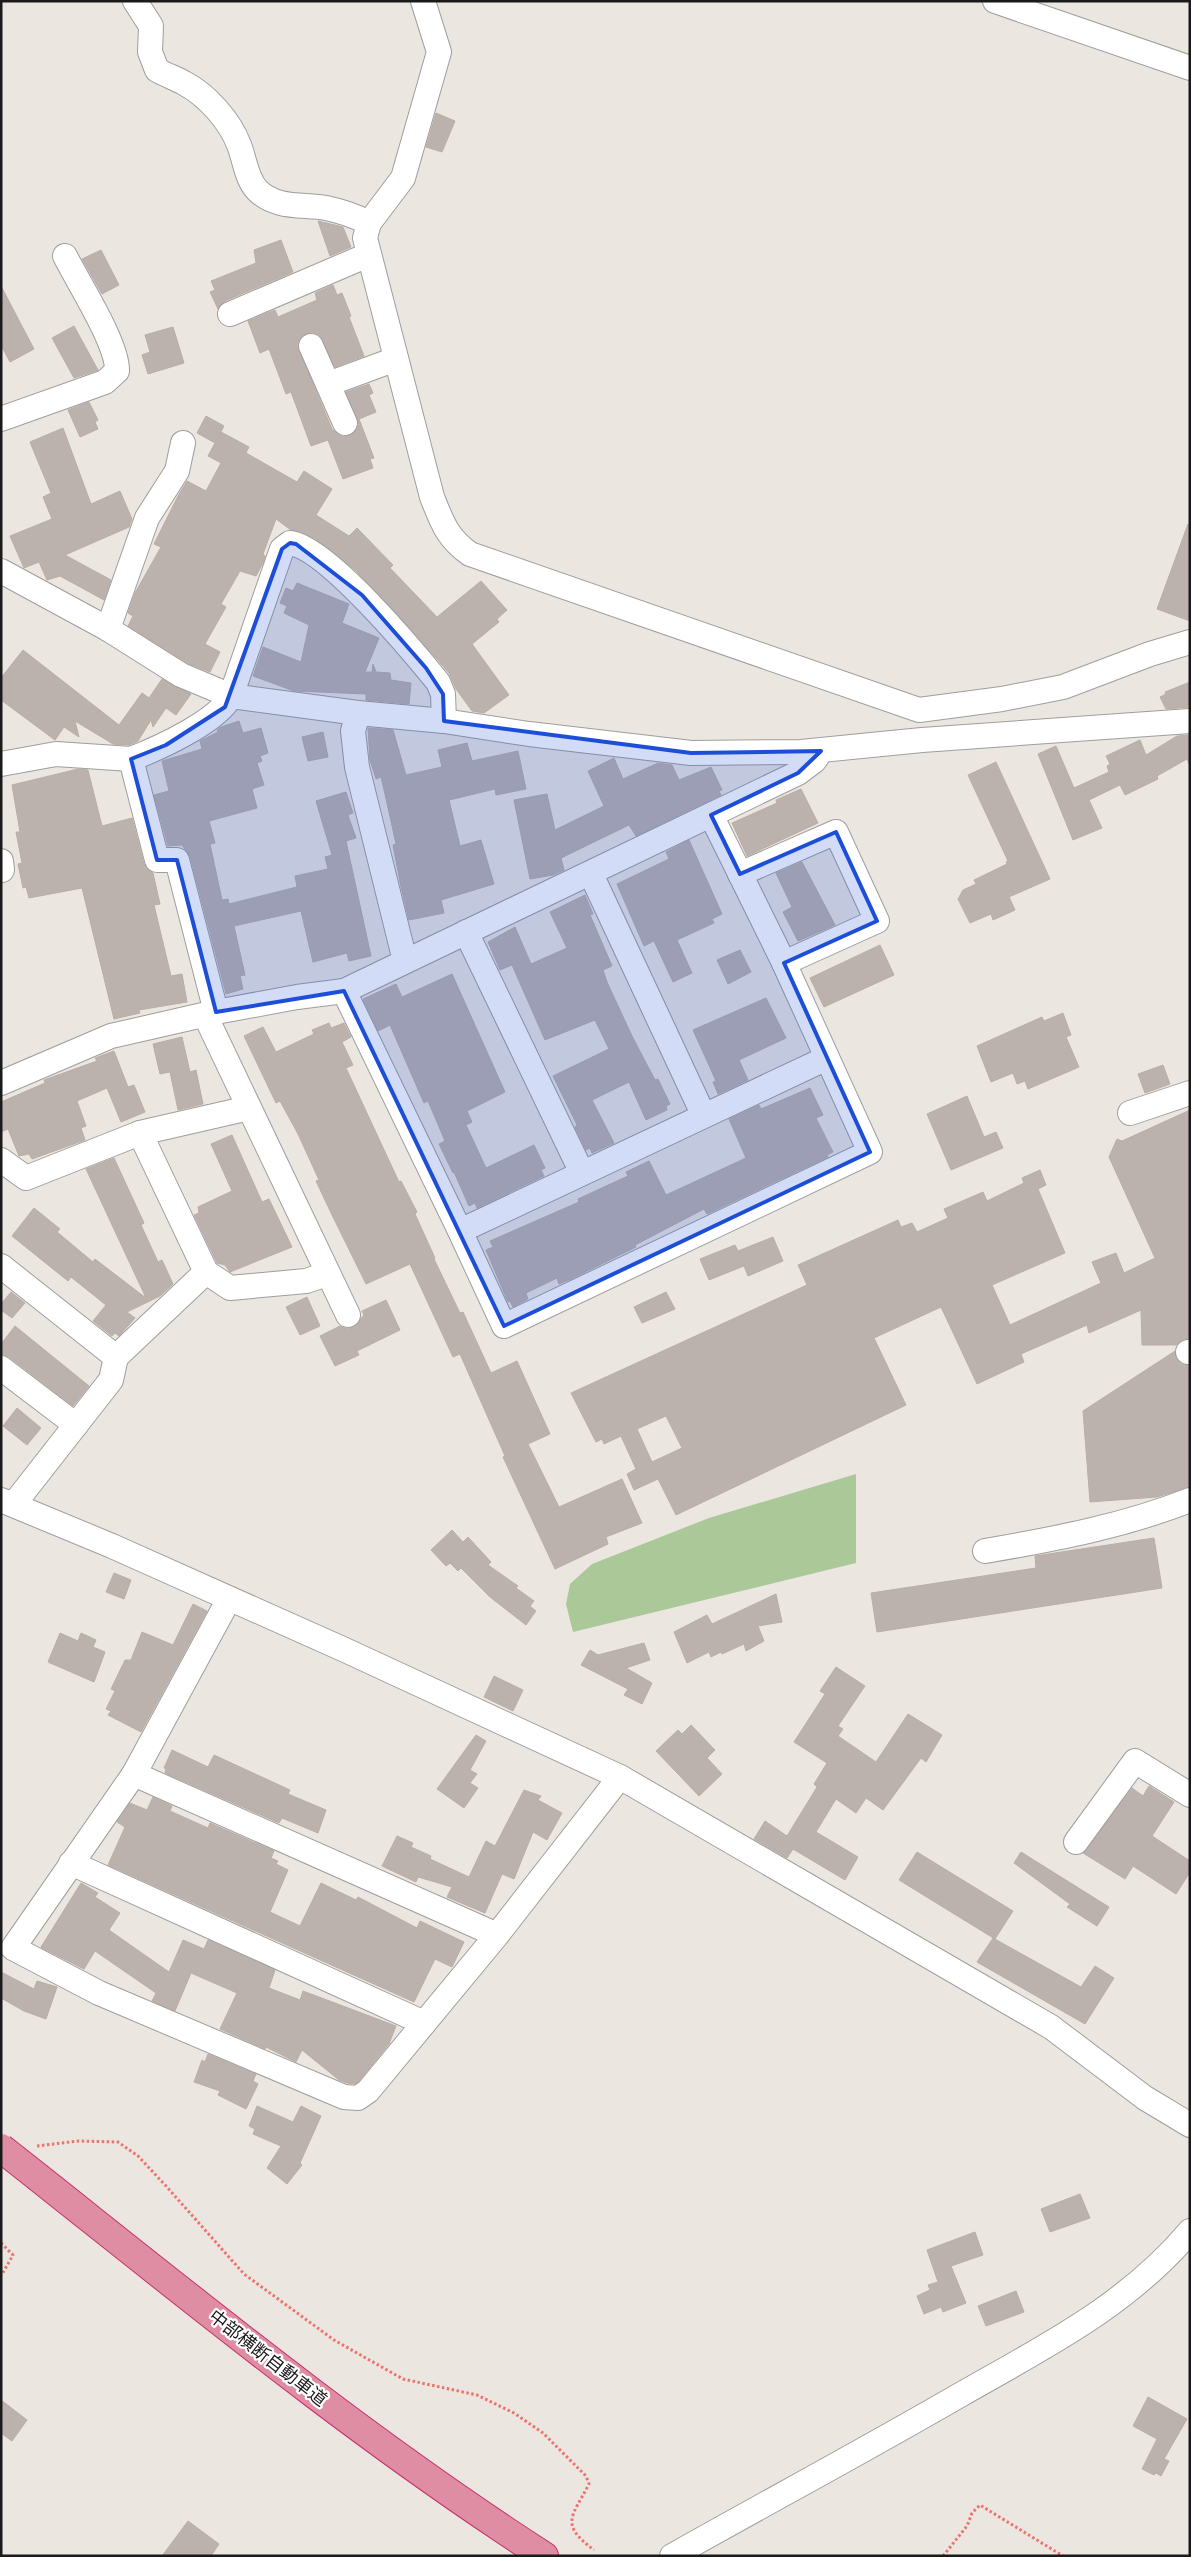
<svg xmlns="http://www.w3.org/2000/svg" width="1191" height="2557" font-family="Figtree,'Noto Sans JP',sans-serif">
	<rect width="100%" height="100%" fill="#ebe7e0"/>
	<polygon fill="#aac898" points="856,1474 856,1563 573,1632 566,1604 570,1584 592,1564 709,1518"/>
	<g fill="#bbb2ad" stroke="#bcada4" fill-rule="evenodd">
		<polygon points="436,113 455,121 442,152 426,147"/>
		<polygon points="318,221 343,227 351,247 330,256"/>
		<polygon points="281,240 293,272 225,301 218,309 210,292 215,290 211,281 256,263 254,250"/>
		<polygon points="101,250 119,285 102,294 82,259"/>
		<polygon points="333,285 337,295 342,293 351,316 349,317 364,356 335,367 319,335 312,332 305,334 300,338 297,345 332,429 337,434 344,437 351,435 359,425 346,392 369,384 373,393 369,395 376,412 359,419 374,458 370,459 373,468 343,479 328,440 311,446 291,392 286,394 269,349 260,353 248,321 275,310 278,317 317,300 315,293"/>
		<polygon points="1,286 34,349 10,362 1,345"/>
		<polygon points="74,326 98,370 74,378 52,338"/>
		<polygon points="173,327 184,363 148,374 142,355 150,352 145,335"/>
		<polygon points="89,402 98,420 95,422 98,429 80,437 68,410"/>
		<polygon points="206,416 224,426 215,443 197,433"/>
		<polygon points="63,428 91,504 120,491 132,519 129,527 65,555 111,580 104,600 60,576 47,580 39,562 24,568 10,536 52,519 43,497 51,493 30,442"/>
		<polygon points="221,432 249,447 246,453 297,482 304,471 332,489 316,515 349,536 357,528 393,565 390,568 437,617 481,581 507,610 497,619 499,622 472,644 509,695 484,713 472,711 456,689 449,673 436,658 356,571 314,538 291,530 276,519 263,554 265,556 263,563 256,576 240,571 221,604 226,607 205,644 220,652 210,672 187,663 128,626 133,616 128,613 135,593 161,547 154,544 178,496 187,481 206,491 221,463 208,456"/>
		<polygon points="1188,524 1190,525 1190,621 1157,609"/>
		<polygon points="297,583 349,604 342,623 379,638 365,672 372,672 373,664 376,672 390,673 391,680 411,683 409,704 366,700 366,694 294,691 253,676 263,647 301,662 309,625 284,613 287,606 280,603 286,588 293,591"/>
		<polygon points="23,650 119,725 142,693 149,698 162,679 191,694 176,715 166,708 153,727 151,720 138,741 129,745 113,744 75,721 79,737 64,727 55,740 1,700 1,678"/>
		<polygon points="1190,682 1190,707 1166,709 1160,697 1166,694 1165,692"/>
		<polygon points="239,721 243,733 261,728 268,753 260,756 262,761 257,763 264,785 252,789 257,808 209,821 215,843 210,844 222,900 228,899 229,904 297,887 295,876 328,869 325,857 332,855 316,801 346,792 353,813 348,815 356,838 346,841 371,956 349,961 347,953 313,962 301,911 234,926 245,975 240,976 243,989 226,994 190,856 182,845 168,846 154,795 169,791 162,761 202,749 200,741 218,732 217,730 221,727"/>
		<polygon points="368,728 393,730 406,775 442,767 438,750 467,743 472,761 518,751 526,789 496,795 495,789 449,800 460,846 481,840 494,884 441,900 444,913 409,920 401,887 393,845 396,844 385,794 381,777 376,779 370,760"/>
		<polygon points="323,732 328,757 308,761 302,737"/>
		<polygon points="1190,735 1190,766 1187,759 1157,776 1158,779 1125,795 1120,785 1089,800 1102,828 1073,840 1038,754 1056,746 1074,788 1109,772 1107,766 1110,764 1106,756 1140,740 1146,755 1177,736"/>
		<polygon points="614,758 623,779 658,763 672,765 679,780 711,767 722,790 719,791 721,795 636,836 629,825 561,858 564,870 553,875 530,879 514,800 547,794 555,830 604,806 588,771"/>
		<polygon points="996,762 1050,879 1009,897 1015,910 993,920 991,914 970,923 958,899 963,890 976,884 974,880 1007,864 1006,862 1008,861 968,775"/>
		<polygon points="78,769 88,770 102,826 132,818 144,864 153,873 160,904 154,905 171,976 182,974 187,1002 139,1010 140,1013 114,1019 82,888 29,898 26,887 23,888 18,864 22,863 16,832 20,832 12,785"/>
		<polygon points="801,789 818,823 747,856 732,823 777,803 776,800"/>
		<polygon points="689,840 722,914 712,919 714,923 677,940 692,973 673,982 654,941 644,946 617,884 669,859 666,852"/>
		<polygon points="802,862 835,925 798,941 783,912 792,907 776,873"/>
		<polygon points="585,895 593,914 590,915 612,966 603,970 607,982 632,1036 655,1080 658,1079 670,1104 666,1106 667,1110 646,1120 629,1082 592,1100 614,1143 592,1153 590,1148 586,1150 575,1127 577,1125 553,1076 609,1049 595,1020 545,1040 512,965 500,970 488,942 515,927 531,964 567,948 550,912"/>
		<polygon points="880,945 894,975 824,1007 810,978"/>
		<polygon points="740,950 751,972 728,984 717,960"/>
		<polygon points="452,974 505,1092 467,1111 472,1122 466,1125 486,1168 534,1145 545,1168 541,1170 544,1176 477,1208 475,1203 469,1206 454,1172 453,1173 439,1144 445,1141 428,1101 424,1103 390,1025 378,1031 363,999 396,984 402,997"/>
		<polygon points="766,998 786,1038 739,1060 748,1080 718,1094 713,1082 716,1081 693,1030"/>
		<polygon points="1063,1013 1071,1035 1066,1037 1079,1067 1028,1089 1025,1081 1017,1084 1013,1073 991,1082 977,1046 1042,1017 1044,1021"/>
		<polygon points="329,1023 331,1028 344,1023 351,1037 342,1042 353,1065 346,1068 399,1182 401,1181 417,1212 415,1214 435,1258 434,1259 460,1313 463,1312 491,1373 517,1361 550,1434 528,1444 559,1507 622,1479 642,1523 606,1537 608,1544 555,1569 503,1457 505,1456 460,1354 453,1357 410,1264 366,1284 332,1215 316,1181 319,1180 298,1134 280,1101 276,1103 244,1036 263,1027 276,1052 314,1034 312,1030"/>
		<polygon points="182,1037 190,1072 196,1070 203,1104 178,1110 170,1072 160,1074 153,1044"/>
		<polygon points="114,1051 128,1087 134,1085 145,1112 121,1122 107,1088 77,1101 86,1126 81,1128 85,1140 32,1159 29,1154 19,1156 8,1129 1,1132 1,1102 45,1083 44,1080 97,1061 95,1058"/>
		<polygon points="1163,1065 1170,1084 1145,1093 1138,1074"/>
		<polygon points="810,1088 823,1115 816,1118 833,1152 827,1155 828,1157 707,1214 704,1209 635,1245 636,1247 571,1279 559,1284 557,1278 526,1293 528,1299 513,1307 510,1301 508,1302 486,1250 493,1247 490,1241 579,1202 578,1199 628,1176 626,1172 649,1161 666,1195 746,1158 729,1119 759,1105 761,1109"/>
		<polygon points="967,1096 984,1137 996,1132 1003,1148 951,1170 927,1114"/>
		<path d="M1190,1110V1338L1182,1340L1176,1345H1142L1141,1310L1089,1333L1087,1325L1021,1354L1024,1362L977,1384L941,1307L874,1338L906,1405L676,1515L658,1479L634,1490L627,1474L636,1469L621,1436L604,1444L602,1439L596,1442L571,1393L807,1285L798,1265L898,1220L901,1227L912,1223L917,1232L948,1218L944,1209L983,1192L987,1201L1024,1183L1022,1178L1040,1170L1046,1185L1038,1189L1065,1253L992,1285L1010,1325L1101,1283L1092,1262L1116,1253L1124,1273L1155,1258L1109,1157L1117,1139L1122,1141ZM666,1416L682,1448L652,1462L637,1429Z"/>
		<polygon points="232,1135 262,1202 269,1199 292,1247 230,1272 225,1265 217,1263 194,1215 199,1213 198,1207 232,1191 211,1144"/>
		<polygon points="114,1158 144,1223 141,1225 158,1262 162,1260 173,1284 160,1296 127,1312 135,1318 119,1336 115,1333 112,1336 93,1321 106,1305 71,1277 68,1281 12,1236 34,1208 60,1229 57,1232 93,1262 95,1259 146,1298 86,1169"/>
		<polygon points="773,1237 783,1261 748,1276 744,1266 709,1280 700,1259 735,1245 738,1251"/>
		<polygon points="11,1292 25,1303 12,1318 1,1310 1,1304"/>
		<polygon points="666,1292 675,1309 642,1323 634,1307"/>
		<polygon points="307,1297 320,1326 300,1335 286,1307"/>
		<polygon points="386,1300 400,1330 357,1351 359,1355 335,1366 320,1336 340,1326 347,1329 354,1327 364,1315 362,1311"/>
		<polygon points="15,1326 89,1386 73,1406 9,1357 1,1354 1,1344"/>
		<polygon points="1175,1351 1176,1358 1181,1364 1190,1366 1190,1487 1157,1497 1090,1502 1083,1411"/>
		<polygon points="17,1408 41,1428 27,1445 3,1426"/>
		<polygon points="452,1530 463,1542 468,1537 491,1562 488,1565 518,1586 516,1588 534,1601 530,1606 536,1611 526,1625 490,1597 461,1568 458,1571 450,1563 446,1566 431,1550"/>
		<polygon points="1154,1538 1162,1588 877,1632 871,1593 1036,1568 1035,1556"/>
		<polygon points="114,1573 131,1580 124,1599 106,1592"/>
		<polygon points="776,1594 782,1622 758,1626 764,1641 746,1651 744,1644 722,1654 721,1652 711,1657 709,1652 687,1663 674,1632 707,1615 712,1624"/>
		<polygon points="193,1604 207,1611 141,1732 108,1715 111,1711 106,1709 115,1691 111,1689 125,1660 131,1660 142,1632 173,1645"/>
		<polygon points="60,1633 78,1641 81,1633 96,1640 93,1647 105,1652 94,1682 48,1662"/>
		<polygon points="644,1643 650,1660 626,1668 652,1683 642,1704 624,1695 628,1689 581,1665 590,1650 598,1655"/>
		<polygon points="836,1667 865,1686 838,1726 843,1729 838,1736 876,1762 908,1714 942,1735 926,1762 921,1758 883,1810 866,1798 856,1813 836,1799 816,1832 858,1857 845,1880 793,1849 787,1858 754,1839 765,1821 787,1836 817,1787 814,1784 827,1763 794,1742 825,1694 820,1691"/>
		<polygon points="494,1676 523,1690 513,1711 484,1697"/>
		<polygon points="691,1725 715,1750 707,1758 722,1774 699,1796 656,1751 678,1730 682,1734"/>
		<polygon points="476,1735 486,1741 470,1770 477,1774 470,1783 478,1788 464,1808 437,1789"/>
		<polygon points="172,1750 208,1767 214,1755 290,1790 288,1794 326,1810 318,1833 282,1818 279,1823 165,1773 166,1769 164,1768"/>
		<polygon points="1149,1786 1174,1802 1152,1836 1190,1861 1190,1872 1176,1894 1133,1866 1125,1879 1083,1853 1132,1788 1143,1796"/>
		<polygon points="524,1790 541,1796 538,1800 562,1813 547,1840 533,1832 514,1879 502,1874 485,1913 447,1897 452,1887 418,1877 416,1882 382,1866 397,1836 413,1843 411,1847 431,1856 430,1859 469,1877 486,1841 495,1846"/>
		<polygon points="153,1797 172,1806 170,1811 208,1828 210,1823 274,1851 271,1858 278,1861 276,1864 288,1870 270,1912 300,1926 321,1883 356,1900 358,1897 417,1928 420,1921 464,1942 452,1967 435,1959 414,2002 108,1865 125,1827 117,1822 130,1803 147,1810"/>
		<polygon points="917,1852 1013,1911 995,1939 899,1880"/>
		<polygon points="1021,1852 1109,1907 1097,1926 1067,1907 1070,1904 1014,1863"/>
		<polygon points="81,1883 98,1893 95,1897 120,1913 109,1930 169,1972 183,1940 204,1949 208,1940 275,1970 269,1988 300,2000 303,1991 396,2026 389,2044 359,2081 354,2084 347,2083 339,2080 302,2050 296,2062 266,2047 265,2049 220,2029 237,1993 191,1973 175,2011 152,2001 156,1993 95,1951 84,1969 42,1948 41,1947"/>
		<polygon points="993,1938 1081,1987 1095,1966 1114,1978 1085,2024 977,1962"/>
		<polygon points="1,1972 34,1989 37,1981 57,1987 46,2019 24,2011 1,1998"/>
		<polygon points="208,2054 256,2074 253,2081 258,2084 246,2109 218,2095 220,2091 194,2082 202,2060 205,2062"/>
		<polygon points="257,2106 293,2122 301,2106 321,2116 300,2163 302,2165 287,2184 267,2168 281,2146 253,2134 255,2129 249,2126"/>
		<polygon points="1080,2194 1090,2218 1050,2232 1041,2209"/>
		<polygon points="975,2232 983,2255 951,2266 966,2303 943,2312 941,2307 924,2314 917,2296 930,2290 928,2285 938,2282 927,2250"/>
		<polygon points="1016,2291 1024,2312 986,2326 978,2306"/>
		<polygon points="1148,2397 1187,2419 1164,2459 1169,2461 1161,2476 1156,2473 1154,2475 1142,2469 1157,2439 1133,2426"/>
		<polygon points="1,2400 27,2420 12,2441 1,2433"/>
		<polygon points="188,2521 219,2544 211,2556 162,2556"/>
	</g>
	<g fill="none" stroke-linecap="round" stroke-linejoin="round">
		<g stroke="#9e9e9e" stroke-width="26">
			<g id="minor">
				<path d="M135,1L151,26L150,52L157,70C166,75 175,78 184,83C207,95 230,121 239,145C245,160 246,178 257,190C276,209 302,204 326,208C341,211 355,216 369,223"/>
				<path d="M423,1L439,52L403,178L369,223L365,238L432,497C442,522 447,538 470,554L919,710L1002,699L1063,687L1150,654L1190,642"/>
				<polyline points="995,1 1190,68"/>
				<polyline points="230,314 368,255"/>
				<polyline points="311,346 345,423"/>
				<polyline points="328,384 396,359"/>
				<path d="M1,419L105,382L117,371C118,344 78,282 65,256"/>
				<polyline points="1,571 108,629 181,675 231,696 358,713 444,721 529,734 691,753 801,752 922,740 1190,721"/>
				<polyline points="108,629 147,518 177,471 183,443"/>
				<polyline points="358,713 353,731 357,767 405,961"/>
				<polyline points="1,764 56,754 131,759"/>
				<polyline points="1,861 2,870"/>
				<polyline points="591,874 703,1114"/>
				<polyline points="740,874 836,832 877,921 784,963"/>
				<polyline points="466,932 582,1173"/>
				<polyline points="344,991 460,1231 504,1326 870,1152 784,963 711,815"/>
				<path d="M216,1012L177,860H157L131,759C159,748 217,722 231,696L282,549L290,543C327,548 412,650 438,682L443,694L444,721"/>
				<polyline points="205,1015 348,1315"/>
				<polyline points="1,1083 111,1036 216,1012 297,997 344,991 798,773 814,761 821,751"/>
				<polyline points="1130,1113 1190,1093"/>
				<polyline points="140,1133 206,1272 230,1288 306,1281 327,1274"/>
				<polyline points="1,1160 26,1178 140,1133 249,1108"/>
				<polyline points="460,1231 827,1058"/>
				<polyline points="1,1266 116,1357 206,1272"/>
				<polyline points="1188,1352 1190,1352"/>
				<polyline points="1,1368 76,1425"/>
				<polyline points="1,1500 112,1546 345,1650 620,1777 1051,2027 1145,2098 1190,2125"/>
				<polyline points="14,1504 111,1380 116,1357"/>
				<path d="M985,1551C1055,1539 1124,1526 1190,1500"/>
				<polyline points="134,1774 229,1599"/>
				<polyline points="1076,1842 1135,1761 1190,1795"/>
				<polyline points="71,1863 424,2023"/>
				<polyline points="497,1935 134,1774 13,1948 99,1993 344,2097 358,2098 368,2091 497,1935 620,1777"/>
				<path d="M672,2556C768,2502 865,2450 960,2395C1044,2347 1127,2306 1190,2231"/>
			</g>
		</g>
		<g stroke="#c7306f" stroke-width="30">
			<path id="highway" d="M39,2178C204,2309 367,2442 544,2556"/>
		</g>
		<g stroke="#ee726e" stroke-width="3" stroke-dasharray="2.5 2.5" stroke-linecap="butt">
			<path d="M37,2146L78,2141L118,2142L138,2156L166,2186L244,2274L334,2340L403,2379L477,2395L514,2413L543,2433L586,2476L589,2484C572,2517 559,2524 594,2550"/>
			<polyline points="1,2243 13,2255 1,2276"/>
			<polyline points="943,2556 967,2526 972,2513 980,2505 1063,2556"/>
		</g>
		<use href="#minor" stroke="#fff" stroke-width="24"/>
		<use href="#highway" stroke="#de8da2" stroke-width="28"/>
		<g stroke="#c7306f" stroke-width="30" stroke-linecap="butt">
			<polyline id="highway-bridge" points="1,2148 39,2178"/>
		</g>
		<use href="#highway-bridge" stroke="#de8da2" stroke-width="28"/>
	</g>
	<path fill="#1d4ed8" fill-opacity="0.2" stroke="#1d4ed8" stroke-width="4" stroke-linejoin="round" d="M290,543L296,544L362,595L426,668L443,694L444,721L691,753L821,751L798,773L711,815L740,874L836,832L877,921L784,963L870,1152L504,1326L344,991L216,1012L177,860H157L131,759L166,745L225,707L282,549Z"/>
	<g text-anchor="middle" stroke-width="4.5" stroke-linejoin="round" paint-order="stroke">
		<g font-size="18" fill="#1a1a1a" stroke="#fff">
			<text transform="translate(268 2358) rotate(38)" y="6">中部横断自動車道</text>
		</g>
	</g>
	<rect width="1191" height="2557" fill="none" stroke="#1a1a1a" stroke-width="5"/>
</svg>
